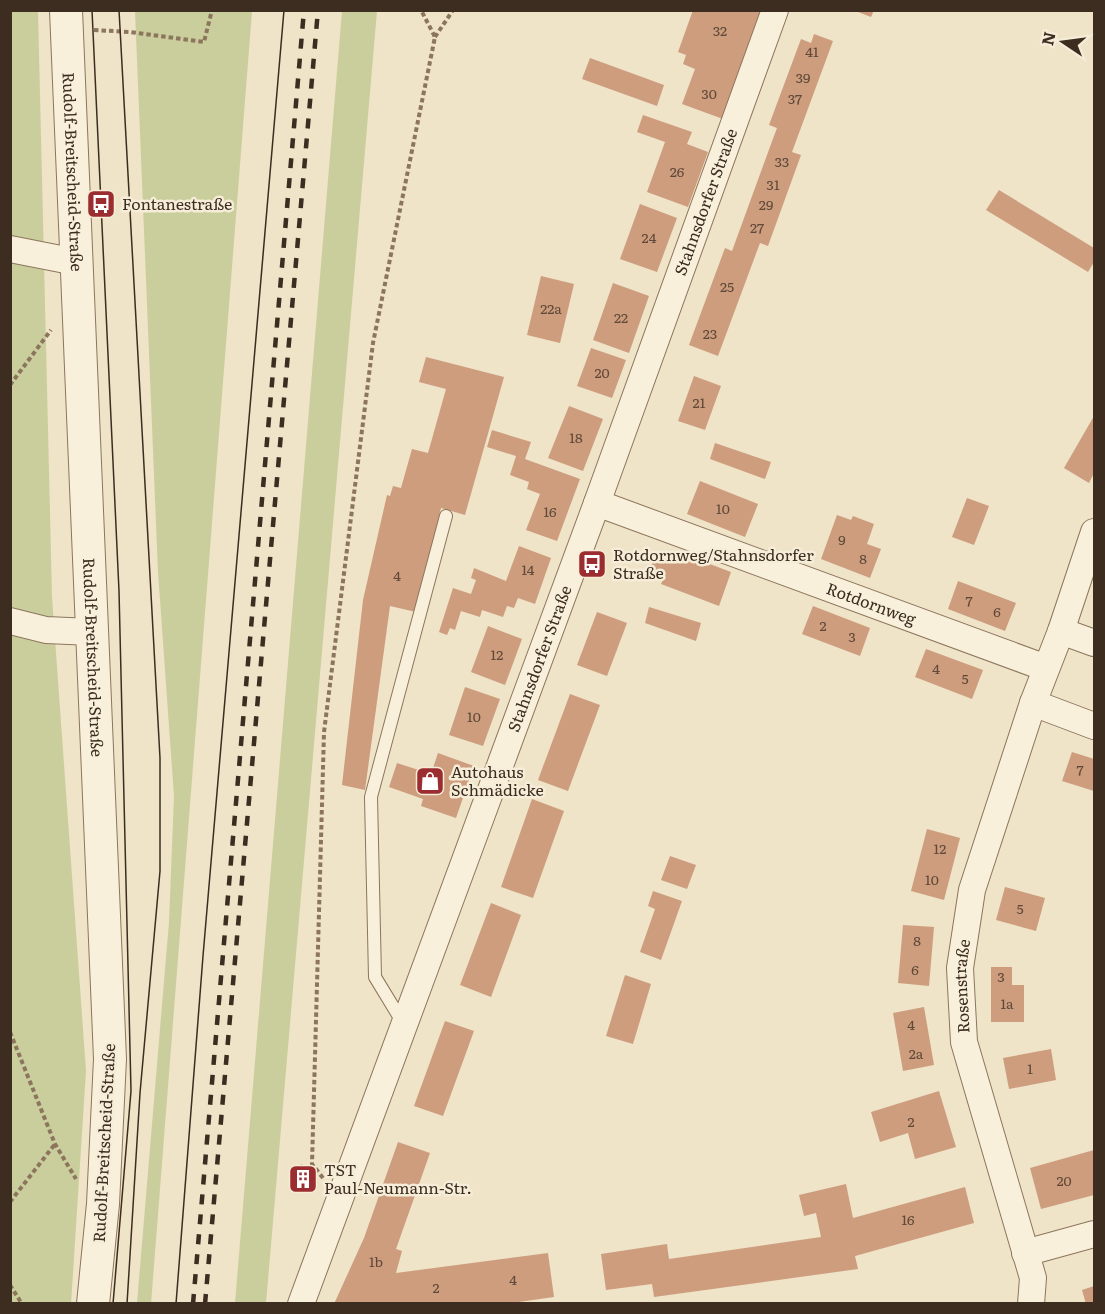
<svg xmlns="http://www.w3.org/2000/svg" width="1105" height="1314" font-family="Literata,serif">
	<rect width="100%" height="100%" fill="#efe3c8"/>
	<g fill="#c9ce9c">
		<polygon points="10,11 38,11 52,597 86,1071 71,1304 10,1303"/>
		<polygon points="135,11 252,11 151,1304 137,1303 169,922 174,796 158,572"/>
		<polygon points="342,11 377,11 266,1303 235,1303"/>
	</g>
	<g fill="#cd9d7e">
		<polygon points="693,10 763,10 723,119 682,104 695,69 683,64 686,55 678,52"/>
		<polygon points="853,10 874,10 871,17"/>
		<polygon points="814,34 833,41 792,152 801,155 768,246 760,243 718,356 689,345 725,248 732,251 771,144 777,128 769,125 801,39 811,43"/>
		<polygon points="590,58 664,85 657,106 582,79"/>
		<polygon points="643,115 692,132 687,144 708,152 688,207 647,192 665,142 637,132"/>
		<polygon points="999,190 1094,248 1094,262 1088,272 986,210"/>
		<polygon points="640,204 677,218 657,272 620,259"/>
		<polygon points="541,276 574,284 560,343 527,335"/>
		<polygon points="613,283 649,296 629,353 593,340"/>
		<polygon points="591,348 626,360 612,398 577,386"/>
		<polygon points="426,357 504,377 465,515 441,508 416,612 390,606 365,790 342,785 363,600 387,495 390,496 393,486 401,488 412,449 428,453 446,389 419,382"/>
		<polygon points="694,376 721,386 705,430 678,421"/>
		<polygon points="569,406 603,419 583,471 548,458"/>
		<polygon points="1094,416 1094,473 1089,483 1064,468"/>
		<polygon points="492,430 531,442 525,459 580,479 557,541 526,530 540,494 527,489 529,482 510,475 516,456 487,447"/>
		<polygon points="715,443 771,462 765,479 710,459"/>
		<polygon points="700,481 758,504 745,537 687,514"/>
		<polygon points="967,498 989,506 974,545 952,537"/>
		<polygon points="837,515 851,520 853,516 874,524 867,544 881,549 870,578 821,559"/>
		<polygon points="519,546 551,558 535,604 518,598 514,608 507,606 503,617 482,610 480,617 461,611 455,630 450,628 447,635 439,632 453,588 471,594 476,580 471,578 474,568 506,581"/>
		<polygon points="675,551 731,572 719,606 661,584 663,580 648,574 656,554 671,559"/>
		<polygon points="958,581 1016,603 1005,631 948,609"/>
		<polygon points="813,606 870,628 860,656 802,634"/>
		<polygon points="649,607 701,623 696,641 645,623"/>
		<polygon points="597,612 627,623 607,676 577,665"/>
		<polygon points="488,626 522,639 505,685 471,672"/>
		<polygon points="926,649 983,670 972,699 915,677"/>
		<polygon points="465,687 500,699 483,746 449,735"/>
		<polygon points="570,694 600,705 568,791 538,780"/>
		<polygon points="1072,752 1094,759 1094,791 1062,781"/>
		<polygon points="438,753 474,766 456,818 421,806 423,799 389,787 397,763 431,774"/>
		<polygon points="532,799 564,811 533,898 501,887"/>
		<polygon points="927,829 960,838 944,900 911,891"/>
		<polygon points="670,856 696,865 687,889 661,880"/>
		<polygon points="1005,887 1045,898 1036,931 996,920"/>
		<polygon points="653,891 682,901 661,960 640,952 655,909 648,906"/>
		<polygon points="491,903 521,915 491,997 460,985"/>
		<polygon points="903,925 934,927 929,986 898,983"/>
		<polygon points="991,967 1012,967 1012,985 1024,985 1024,1022 991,1022"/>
		<polygon points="625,975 651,984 633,1044 606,1036"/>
		<polygon points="924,1007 934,1065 903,1071 893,1013"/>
		<polygon points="445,1021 474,1031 443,1116 414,1106"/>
		<polygon points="1051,1049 1056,1080 1009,1089 1003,1058"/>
		<polygon points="939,1091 956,1147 915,1159 908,1133 880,1142 871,1112"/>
		<polygon points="398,1142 430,1153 396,1249 402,1251 396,1273 548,1253 554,1297 504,1304 334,1304 364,1238"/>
		<polygon points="1094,1150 1094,1195 1041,1209 1030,1168"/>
		<polygon points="301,1164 313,1169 304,1193 292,1188"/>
		<polygon points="846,1184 853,1218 965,1187 974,1223 855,1256 858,1269 654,1297 652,1284 606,1290 601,1254 667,1244 669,1259 821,1237 816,1213 804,1216 799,1195"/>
		<polygon points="1094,1286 1094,1304 1086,1304 1082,1290"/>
	</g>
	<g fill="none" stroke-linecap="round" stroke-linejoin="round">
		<g stroke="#8c755d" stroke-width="14">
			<polyline id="service" points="403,1023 375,977 371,797 446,516"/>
		</g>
		<g stroke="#8c755d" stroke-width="28">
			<g id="minor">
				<polyline points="10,249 76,262"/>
				<path id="s1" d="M597,503L1046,668"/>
				<polyline points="10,621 46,630 92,632"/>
				<polyline points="1061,631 1094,643"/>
				<polyline points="1033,703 1094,726"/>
				<polyline points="1025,1253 1094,1234"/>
				<path id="s2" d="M301,1304L597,503L775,10"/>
				<path id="s3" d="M1031,1304L1033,1278L964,1042L960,968L972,890L1033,703L1061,631L1094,532"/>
			</g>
		</g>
		<g stroke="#8c755d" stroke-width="34">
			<g id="tertiary">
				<path id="s4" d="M66,10L110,1059L103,1204L93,1304"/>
			</g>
		</g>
		<g stroke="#8c755d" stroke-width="4" stroke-dasharray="4.5 3" stroke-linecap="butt">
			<polyline points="94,30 130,32 204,42 212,10"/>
			<polyline points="435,37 453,10"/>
			<polyline points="10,385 51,330"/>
			<polyline points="10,1032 55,1144 76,1179"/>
			<polyline points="323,1178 312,1164 324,732 373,343 435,37 421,10"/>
			<polyline points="10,1202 55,1144"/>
			<polyline points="10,1285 22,1304"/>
		</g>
		<use href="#service" stroke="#f9f0dc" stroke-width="12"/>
		<use href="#minor" stroke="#f9f0dc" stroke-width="26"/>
		<use href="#tertiary" stroke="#f9f0dc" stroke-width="32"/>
		<g stroke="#3c2d20" stroke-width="1.5">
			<polyline points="92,10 119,591 131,1091 113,1304"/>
			<polyline points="119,10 160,758 160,871 140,1093 127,1304"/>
			<polyline points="176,1304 203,956 284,10"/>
		</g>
		<g stroke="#3c2d20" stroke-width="4.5" stroke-dasharray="10 10" stroke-linecap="butt">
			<polyline points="193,1304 304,10"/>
			<polyline points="205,1304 318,10"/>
		</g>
	</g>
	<defs>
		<g id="bus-square" transform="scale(1.5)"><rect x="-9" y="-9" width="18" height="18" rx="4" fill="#9b2c30" stroke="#f6edd8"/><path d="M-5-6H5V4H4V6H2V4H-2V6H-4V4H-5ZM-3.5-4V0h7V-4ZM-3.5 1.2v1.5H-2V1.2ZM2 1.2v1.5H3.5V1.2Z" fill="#fff"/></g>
		<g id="shop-square" transform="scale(1.5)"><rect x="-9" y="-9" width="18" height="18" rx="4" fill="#9b2c30" stroke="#f6edd8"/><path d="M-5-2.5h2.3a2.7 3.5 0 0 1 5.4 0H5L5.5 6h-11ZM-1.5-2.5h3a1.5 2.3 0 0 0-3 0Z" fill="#fff"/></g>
		<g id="building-square" transform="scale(1.5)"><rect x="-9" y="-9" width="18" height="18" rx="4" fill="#9b2c30" stroke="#f6edd8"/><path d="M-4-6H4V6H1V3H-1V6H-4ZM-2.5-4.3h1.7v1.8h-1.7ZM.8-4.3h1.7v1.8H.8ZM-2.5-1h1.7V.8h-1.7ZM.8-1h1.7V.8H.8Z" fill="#fff"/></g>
	</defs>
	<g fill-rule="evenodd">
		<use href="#bus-square" x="101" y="204"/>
		<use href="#bus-square" x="592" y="564"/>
		<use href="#shop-square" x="430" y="781"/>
		<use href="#building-square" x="303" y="1179"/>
	</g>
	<g text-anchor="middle" stroke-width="5" stroke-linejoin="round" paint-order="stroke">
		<g font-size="14" fill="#604938">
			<text x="720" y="36">32</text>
			<text x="812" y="57">41</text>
			<text x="803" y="83">39</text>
			<text x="709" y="99">30</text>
			<text x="795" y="104">37</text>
			<text x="782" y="167">33</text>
			<text x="677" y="177">26</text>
			<text x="773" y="190">31</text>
			<text x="766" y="210">29</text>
			<text x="757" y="233">27</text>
			<text x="649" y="243">24</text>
			<text x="727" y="292">25</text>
			<text x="551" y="314">22a</text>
			<text x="621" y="323">22</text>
			<text x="710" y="339">23</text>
			<text x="602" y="378">20</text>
			<text x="699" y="408">21</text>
			<text x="576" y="443">18</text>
			<text x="723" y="514">10</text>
			<text x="550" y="517">16</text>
			<text x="842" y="545">9</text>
			<text x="863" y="564">8</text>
			<text x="528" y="575">14</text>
			<text x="397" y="581">4</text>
			<text x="969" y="606">7</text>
			<text x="997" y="617">6</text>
			<text x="823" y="631">2</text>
			<text x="852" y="642">3</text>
			<text x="497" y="660">12</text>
			<text x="936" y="674">4</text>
			<text x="965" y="684">5</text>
			<text x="474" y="722">10</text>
			<text x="1080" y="775">7</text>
			<text x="940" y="854">12</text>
			<text x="932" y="885">10</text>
			<text x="1020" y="914">5</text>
			<text x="917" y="946">8</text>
			<text x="915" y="975">6</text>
			<text x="1001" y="982">3</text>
			<text x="1007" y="1009">1a</text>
			<text x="911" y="1030">4</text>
			<text x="916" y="1059">2a</text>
			<text x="1030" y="1074">1</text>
			<text x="911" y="1127">2</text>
			<text x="1064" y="1186">20</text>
			<text x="908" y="1225">16</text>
			<text x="376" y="1267">1b</text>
			<text x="513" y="1285">4</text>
			<text x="436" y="1293">2</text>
		</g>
		<g font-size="16" fill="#3c2d20" stroke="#f6edd8">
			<text dy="6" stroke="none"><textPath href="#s4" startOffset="162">Rudolf-Breitscheid-Straße</textPath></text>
			<text dy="6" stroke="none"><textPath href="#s2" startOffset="1174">Stahnsdorfer Straße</textPath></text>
			<text dy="6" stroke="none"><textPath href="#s1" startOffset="292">Rotdornweg</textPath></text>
			<text dy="6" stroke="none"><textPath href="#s4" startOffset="648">Rudolf-Breitscheid-Straße</textPath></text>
			<text dy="6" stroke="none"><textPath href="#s2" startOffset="688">Stahnsdorfer Straße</textPath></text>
			<text dy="6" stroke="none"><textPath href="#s3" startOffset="328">Rosenstraße</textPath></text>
			<text transform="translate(104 1143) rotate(-87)" y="6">Rudolf-Breitscheid-Straße</text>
		</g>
		<g font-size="16" fill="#3c2d20" stroke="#f6edd8" text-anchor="start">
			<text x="122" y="210">Fontanestraße</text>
			<text x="613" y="561">Rotdornweg/Stahnsdorfer<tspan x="613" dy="18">Straße</tspan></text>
			<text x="451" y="778">Autohaus<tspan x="451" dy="18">Schmädicke</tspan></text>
			<text x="324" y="1176">TST<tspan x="324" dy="18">Paul-Neumann-Str.</tspan></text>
		</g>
	</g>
	<rect width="1105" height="1314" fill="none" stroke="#3c2d20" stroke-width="24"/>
	<g transform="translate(1063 42) rotate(283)" stroke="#f6edd8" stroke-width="4.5" paint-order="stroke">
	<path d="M0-4.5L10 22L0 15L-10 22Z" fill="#3c2d20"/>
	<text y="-9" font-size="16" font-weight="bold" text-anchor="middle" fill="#3c2d20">N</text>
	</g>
</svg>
